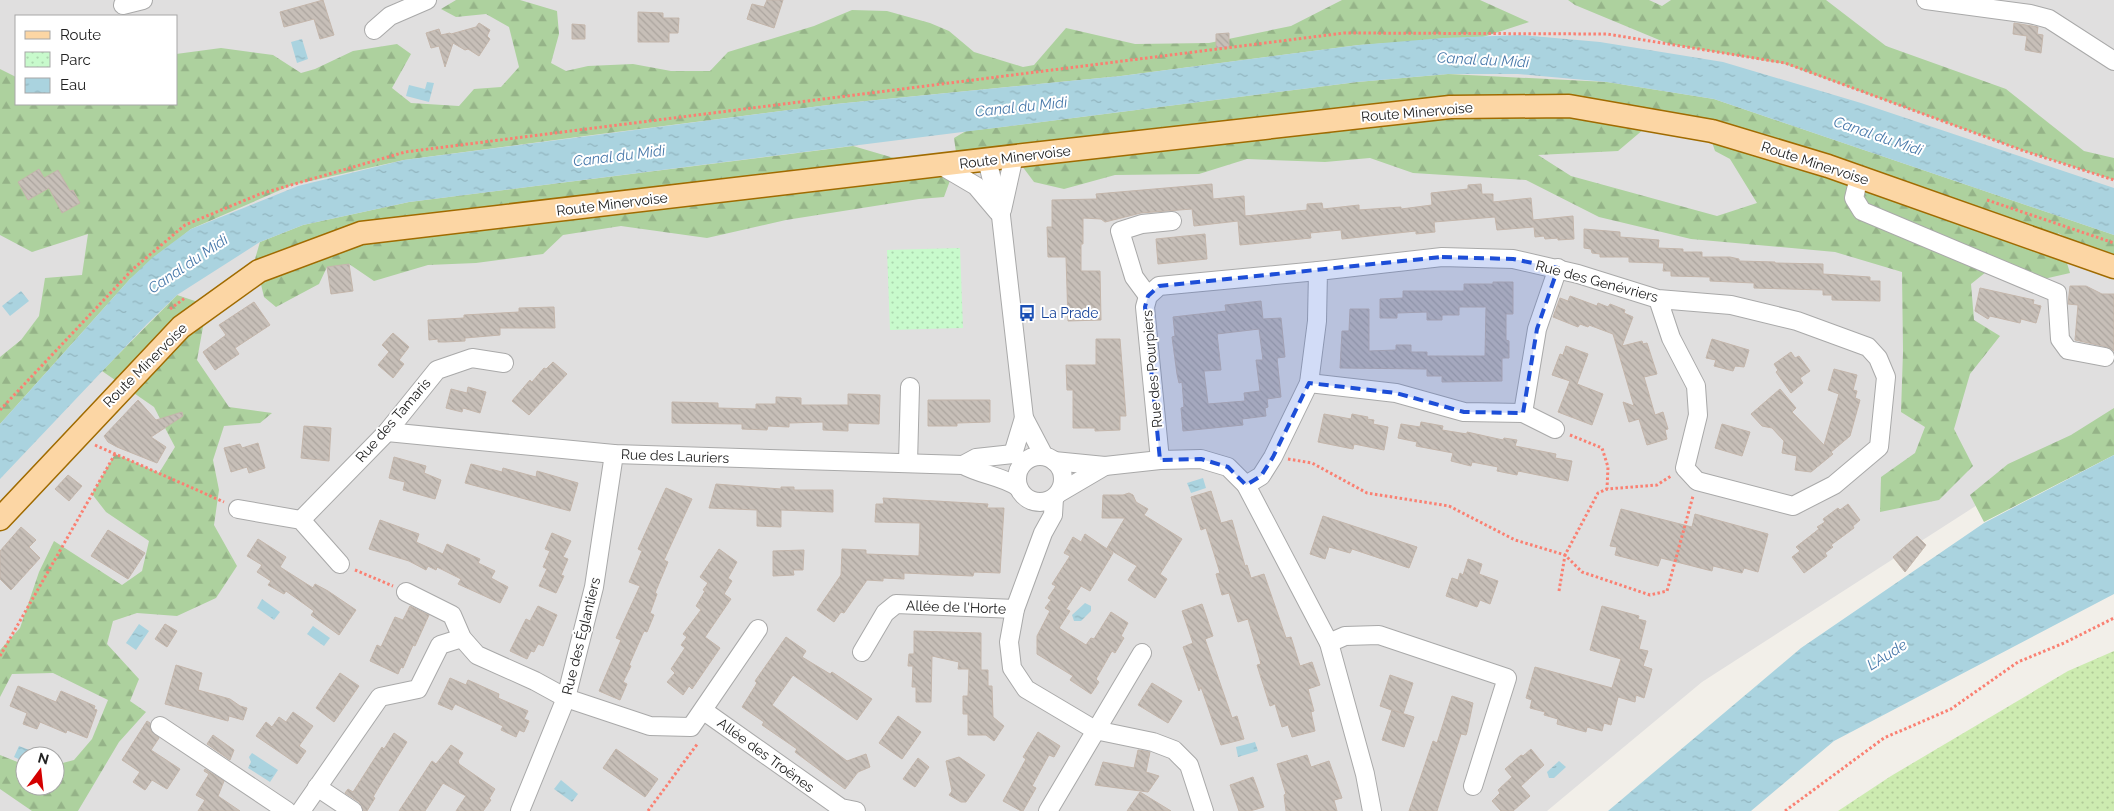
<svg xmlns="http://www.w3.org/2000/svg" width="2114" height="811" font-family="Raleway,sans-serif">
	<defs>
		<pattern id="grass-dots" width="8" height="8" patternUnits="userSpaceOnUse" patternTransform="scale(1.25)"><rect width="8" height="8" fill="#cdebb0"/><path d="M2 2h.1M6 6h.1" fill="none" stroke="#b0c997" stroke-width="1.8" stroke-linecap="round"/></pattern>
		<pattern id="forest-firs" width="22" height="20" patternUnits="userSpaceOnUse" patternTransform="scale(1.25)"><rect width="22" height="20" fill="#add19e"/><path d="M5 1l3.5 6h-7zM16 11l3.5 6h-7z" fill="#95b388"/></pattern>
		<pattern id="park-dots" width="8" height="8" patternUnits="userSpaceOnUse" patternTransform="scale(1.25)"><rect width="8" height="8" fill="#c8facc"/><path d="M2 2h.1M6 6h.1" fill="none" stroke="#acd6af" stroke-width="1.8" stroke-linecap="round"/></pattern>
		<pattern id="water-ripples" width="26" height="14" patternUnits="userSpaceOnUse" patternTransform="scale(1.25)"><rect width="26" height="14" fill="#aad3df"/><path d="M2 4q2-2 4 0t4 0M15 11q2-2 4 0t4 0" fill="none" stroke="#92b5bf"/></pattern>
		<pattern id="building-back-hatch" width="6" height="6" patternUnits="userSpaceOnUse" patternTransform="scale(1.25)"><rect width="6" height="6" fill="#c7bfb8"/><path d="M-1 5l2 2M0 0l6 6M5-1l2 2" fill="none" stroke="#aba49e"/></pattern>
	</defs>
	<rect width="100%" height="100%" fill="#f2efe9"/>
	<path fill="#e0dfdf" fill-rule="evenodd" d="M0,0H2114V417L1702,682L1547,811H0ZM16,16H176V104H16ZM25,756H55V786H25Z"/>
	<polygon fill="url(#grass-dots)" points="2114,651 2114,811 1838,811 1891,776 2068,671"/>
	<g fill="url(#forest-firs)" fill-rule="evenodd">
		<polygon points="456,0 520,0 557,11 559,34 551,63 566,71 588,66 633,64 671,71 710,71 728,52 814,26 852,10 887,11 930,23 949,31 974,52 1023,67 1034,65 1066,28 1135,44 1209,43 1291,26 1342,0 1480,0 1529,22 1483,37 1359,45 1121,76 836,104 585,136 404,160 292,185 191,229 130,279 0,424 0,357 21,340 39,316 45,278 82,275 88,234 32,252 0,235 0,69 16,77 16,104 176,104 176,54 221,48 273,55 301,73 315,69 353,51 397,44 411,54 392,88 411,103 459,106 474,89 501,87 519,67 509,27 486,14 456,17 441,9"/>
		<polygon points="1568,0 1649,0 1662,6 1671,0 1826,0 1886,46 2006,89 2084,151 2114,158 2114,180 2024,151 1785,64 1669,44 1575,5"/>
		<path d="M1448,74L1607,82L1714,99L2114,235V259L2089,250L2058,233L2070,273L2035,281L1991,268L1971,284L1974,320L2000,336L1970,374L1954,429L1973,466L1939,500L1880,512L1881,477L1915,453L1925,427L1901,412L1903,352L1902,272L1835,252L1691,239L1599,217L1526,180L1413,173L1370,158L1325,162L1247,159L1199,174L1115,175L1064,189L1034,182L1022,166L956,152L954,138L966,131L994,128L1357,82ZM1705,121L1715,151L1730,159L1757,203L1717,216L1571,176L1538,155L1618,151L1644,129Z"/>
		<polygon points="853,146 952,175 944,197 919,199 786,220 707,238 621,226 563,235 543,254 476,263 428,265 374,281 349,264 327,267 319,284 276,307 264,297 255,259 260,242 303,225 409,202"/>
		<polygon points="177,295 210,306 203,327 197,360 229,407 272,413 260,423 224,426 213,460 219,490 214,525 237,566 216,598 177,616 137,613 113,621 107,644 139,679 130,701 146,712 119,742 78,811 32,811 0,789 0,755 25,765 25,786 55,786 55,765 74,760 92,739 108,700 53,673 12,674 0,697 0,650 20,628 39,572 54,541 122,585 142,571 149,541 106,512 92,494 115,454 159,473 175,447 154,407 102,371"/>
		<polygon points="2114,408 2114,455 1984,522 1970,495 2008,464 2071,435"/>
	</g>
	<polygon fill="url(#park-dots)" points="960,248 963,328 890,330 887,250"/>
	<g fill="url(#water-ripples)">
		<polygon points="1520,35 1600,42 1723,62 1861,103 2114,188 2114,235 1714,99 1607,82 1518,74 1448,74 1357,82 409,202 303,225 260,242 177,295 147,324 0,479 0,424 130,279 152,258 191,229 298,186 404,160 836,104 1121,76 1359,45 1443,38"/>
		<polygon points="302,39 308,59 297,63 291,42"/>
		<polygon points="427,82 434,83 429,102 406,96 409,85 425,89"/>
		<polygon points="21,291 29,301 10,316 2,306"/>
		<polygon points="2114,455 2114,594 1834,741 1751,811 1608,811 1801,648 1984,523"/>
		<polygon points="1203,478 1206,488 1191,493 1187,483"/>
		<polygon points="262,599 280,612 274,620 257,608"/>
		<polygon points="1085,603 1091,606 1091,611 1081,621 1074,621 1072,615"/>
		<polygon points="139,624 149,631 136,650 126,643"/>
		<polygon points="313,626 330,638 324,646 307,634"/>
		<polygon points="1255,742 1258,751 1238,757 1236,747"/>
		<polygon points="19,746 42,755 41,756 25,756 25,762 14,757"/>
		<polygon points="252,753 278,770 270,782 248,768 251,762 249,757"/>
		<polygon points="1559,761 1566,767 1554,778 1549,778 1547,772"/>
		<polygon points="561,780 578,794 572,802 554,789"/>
	</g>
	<g fill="url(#building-back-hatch)" stroke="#c4b6ab" fill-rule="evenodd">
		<polygon points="323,0 334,35 320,39 314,19 284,27 280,12"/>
		<polygon points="767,0 783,0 774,28 747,19 752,4 764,7"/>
		<polygon points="638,12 663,13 663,18 679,18 678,33 669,33 669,42 638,42"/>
		<polygon points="479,23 490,30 487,36 490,39 479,56 468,49 465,50 453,43 445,67 439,46 431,48 426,33 439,29 441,35 450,33 451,34 476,27"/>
		<polygon points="2014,23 2038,27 2037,34 2043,35 2041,53 2025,50 2027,36 2013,34"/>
		<polygon points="572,24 585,25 585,39 572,39"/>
		<polygon points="1229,33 1229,47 1216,48 1216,34"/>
		<polygon points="39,169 44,178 58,170 70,191 73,190 80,203 62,213 49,188 28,200 18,182"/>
		<polygon points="1212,184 1213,199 1244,196 1245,216 1307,210 1307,204 1322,203 1323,209 1359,205 1359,210 1401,207 1401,209 1432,205 1431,193 1468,189 1468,185 1481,184 1482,194 1493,194 1493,202 1531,198 1533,220 1573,216 1574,239 1558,240 1558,238 1545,239 1544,236 1535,237 1534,227 1497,230 1495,217 1434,222 1435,232 1416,234 1416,231 1342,239 1341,230 1310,233 1311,238 1240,245 1238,221 1194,226 1192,209 1141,213 1105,222 1101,219 1083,218 1083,244 1081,244 1081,271 1100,271 1101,320 1068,321 1066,257 1048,257 1047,227 1052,227 1052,200 1097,199 1096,194"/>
		<polygon points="1584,229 1620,232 1620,237 1659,240 1658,248 1683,249 1683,252 1702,252 1702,257 1730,257 1739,259 1739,261 1775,262 1775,263 1823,264 1823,274 1870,277 1870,281 1880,281 1880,301 1832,300 1832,295 1823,295 1823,290 1754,288 1754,283 1710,281 1710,277 1671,276 1671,271 1663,271 1664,263 1629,262 1629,257 1600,257 1600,254 1592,253 1591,249 1584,248"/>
		<polygon points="1205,234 1207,259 1158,264 1156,239"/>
		<polygon points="349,264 353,291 331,294 327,267"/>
		<polygon points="1493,282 1513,282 1513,314 1506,314 1506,340 1509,341 1509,358 1502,358 1502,381 1442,382 1442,376 1427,376 1427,369 1340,368 1342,331 1349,331 1350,309 1369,309 1369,351 1396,350 1396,345 1411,345 1411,352 1427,352 1427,356 1485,356 1486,307 1459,307 1459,315 1442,315 1442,320 1427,320 1427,312 1397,313 1397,318 1380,318 1380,299 1403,298 1403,291 1464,291 1464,284 1493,284"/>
		<polygon points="2070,286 2086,286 2102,294 2114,294 2114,351 2107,347 2075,340 2078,305 2068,304"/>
		<polygon points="1980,288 2034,300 2033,304 2041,306 2036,323 2021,319 2020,323 1990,316 1988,319 1975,311"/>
		<polygon points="1570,296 1597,306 1598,303 1608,307 1610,304 1625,310 1624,313 1633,317 1622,346 1642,341 1643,344 1647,343 1657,374 1644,377 1655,415 1663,412 1668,429 1665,430 1667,439 1647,445 1639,419 1629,422 1623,402 1634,406 1613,334 1589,325 1588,327 1580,324 1578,327 1553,317 1560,298 1568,301"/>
		<path d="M1261,301L1263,319L1281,318L1285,357L1277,358L1281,397L1267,399L1268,407L1265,408L1266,416L1242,419L1243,425L1183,431L1181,408L1184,407L1182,382L1179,383L1177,374L1172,337L1175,336L1173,317L1226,311L1225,305ZM1259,329L1263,360H1256L1260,391L1244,393L1245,401L1208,404L1204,371L1221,370L1217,334Z"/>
		<polygon points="254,302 270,325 235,348 239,354 215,370 203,352 226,335 219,325"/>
		<polygon points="554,307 555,328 500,328 500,335 465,338 465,341 445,342 438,342 438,339 429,340 428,320 464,318 464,315 519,312 519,308"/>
		<polygon points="393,333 409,347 399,360 404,364 393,378 378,365 389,352 382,345"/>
		<polygon points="1096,339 1120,339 1126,416 1120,416 1120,430 1095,431 1095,428 1073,428 1073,390 1067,390 1066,365 1096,365"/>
		<polygon points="1712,339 1749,350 1744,367 1735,366 1733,371 1714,366 1716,360 1706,358"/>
		<polygon points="1566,346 1588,354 1577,384 1603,394 1592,425 1558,412 1570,381 1552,375 1560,354 1563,355"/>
		<polygon points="1791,352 1795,358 1799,356 1810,371 1800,378 1803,383 1791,393 1776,372 1778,370 1774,364"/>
		<polygon points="553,362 567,374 529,415 512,401 530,380 532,382 544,368 546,369"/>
		<polygon points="1834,369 1857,375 1853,390 1857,391 1855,398 1860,400 1850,436 1831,452 1833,454 1811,472 1795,470 1797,456 1782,453 1784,441 1772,428 1762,426 1751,414 1780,389 1796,408 1792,412 1824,445 1839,394 1828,390"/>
		<polygon points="468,387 486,392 480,413 463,408 462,412 446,408 451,389 467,393"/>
		<polygon points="848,394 880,395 879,424 848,423 848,431 823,430 823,422 789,423 789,427 768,426 767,430 742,429 742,424 672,423 672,402 718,403 718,408 756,409 756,404 776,404 776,397 801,398 801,405 848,405"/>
		<polygon points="138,400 156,420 182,412 183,416 151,437 166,447 157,463 117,447 108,442 104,436"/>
		<polygon points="928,400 990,400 990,422 957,423 957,426 928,426"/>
		<polygon points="1324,414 1351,419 1352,414 1368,417 1367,419 1374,420 1373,424 1388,427 1384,450 1354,444 1353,449 1318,442"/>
		<polygon points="1421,422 1443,426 1442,430 1467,434 1467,432 1503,440 1504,438 1517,440 1515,446 1556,454 1555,458 1572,461 1568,481 1518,471 1517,475 1497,471 1498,467 1472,462 1471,466 1451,461 1453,453 1416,446 1417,442 1398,438 1401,424 1420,427"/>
		<polygon points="1722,424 1750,432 1742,456 1715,448"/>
		<polygon points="304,426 331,428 329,461 301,458"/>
		<polygon points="258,443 265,468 249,473 247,467 231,472 224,448 240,444 242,448"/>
		<polygon points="394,457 426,466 424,473 441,480 435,499 403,490 405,482 389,478"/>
		<polygon points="471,464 502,472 503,468 536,477 537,471 578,483 570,511 465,483"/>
		<polygon points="68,475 82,486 69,501 55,489"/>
		<polygon points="716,484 781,489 781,487 794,487 794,490 833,490 833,512 781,510 781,527 757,526 757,510 709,508"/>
		<polygon points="666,488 692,499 664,560 668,562 655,593 657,594 650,613 654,615 647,632 644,631 629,665 631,666 623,682 627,684 620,700 599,691 621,640 616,638 640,586 629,582 642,551 638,549"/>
		<polygon points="1211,491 1221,523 1232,520 1245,566 1247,565 1251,578 1264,574 1286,638 1291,637 1300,666 1312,662 1320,685 1308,689 1314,711 1311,712 1315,731 1292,737 1288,725 1282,727 1275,704 1270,706 1257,665 1261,664 1248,619 1238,622 1229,593 1222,595 1216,574 1220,573 1206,528 1201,530 1191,497"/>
		<polygon points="1129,493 1133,495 1136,502 1148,509 1144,515 1182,539 1160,574 1167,579 1155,598 1128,580 1137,566 1107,548 1125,518 1102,518 1103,495 1123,495"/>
		<polygon points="883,498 988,504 987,508 1004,508 1000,573 974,572 973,576 904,573 904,579 883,578 883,581 867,580 844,613 841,612 834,622 817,610 841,575 842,549 866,550 866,554 919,556 920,523 875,522 876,504 884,504"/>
		<polygon points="1848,504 1860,520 1853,526 1854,528 1831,545 1833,547 1825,553 1827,556 1804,573 1792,557 1800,551 1796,547 1819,529 1817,527 1825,522 1823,519 1838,508 1840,510"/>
		<polygon points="1621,509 1692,527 1695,514 1768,534 1758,572 1744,568 1742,573 1713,566 1712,571 1661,558 1658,566 1615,555 1617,547 1610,546"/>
		<polygon points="1323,516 1417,547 1409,568 1352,549 1350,553 1329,547 1325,559 1310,554"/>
		<polygon points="380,520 419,534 416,542 443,554 447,544 480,559 478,563 495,571 491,578 508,587 500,603 458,584 461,579 437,567 436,570 428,566 426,570 409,561 369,549"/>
		<polygon points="21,527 36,540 29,547 40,558 11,590 0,579 0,551"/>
		<polygon points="108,530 145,553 128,579 91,556"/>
		<polygon points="552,533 571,541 563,557 568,559 561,575 564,576 556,593 539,586 547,569 543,567 550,551 545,549"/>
		<polygon points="1085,534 1113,553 1090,591 1081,586 1066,609 1070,611 1059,628 1086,645 1091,638 1094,639 1111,612 1128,623 1121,636 1124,638 1115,653 1112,651 1096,679 1099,682 1091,694 1070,680 1073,676 1037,654 1037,636 1050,611 1045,608 1051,600 1048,598 1056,586 1052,584 1070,556 1064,553 1073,537 1081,542"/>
		<polygon points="1917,536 1926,545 1905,572 1893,557"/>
		<polygon points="258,539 286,557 280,567 313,588 315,584 328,591 356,610 339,635 311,615 314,611 286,591 284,594 268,585 271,581 257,572 262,565 247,556"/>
		<polygon points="719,549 737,562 728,578 732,581 724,594 731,599 705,637 720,648 692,689 689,686 683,695 667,682 675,673 671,669 685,648 681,645 687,637 683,634 701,610 696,606 705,591 703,590 708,583 700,577"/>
		<polygon points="804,550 803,570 793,570 794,575 773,576 773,551"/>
		<polygon points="1468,559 1482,564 1479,574 1498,581 1490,604 1480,600 1477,607 1446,596 1452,578 1458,580 1460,573 1463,575"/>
		<polygon points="1202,604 1213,636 1205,639 1232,718 1237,716 1244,739 1221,745 1201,687 1199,691 1183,647 1193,643 1182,611"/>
		<polygon points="410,606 429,615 415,646 413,645 403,668 401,667 398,674 370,661 377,645 381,647 395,617 403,620"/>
		<polygon points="538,606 557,615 543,646 538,644 534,652 531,651 527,659 510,651 526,619 530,621"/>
		<polygon points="1602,606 1639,616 1638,619 1646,621 1639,649 1648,651 1643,666 1652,669 1644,698 1636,695 1635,702 1618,697 1611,725 1604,723 1602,731 1587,727 1586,732 1557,724 1558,719 1544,715 1545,712 1530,708 1532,700 1526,698 1535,667 1612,688 1621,659 1590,650"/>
		<polygon points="165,624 177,631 167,647 155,639"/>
		<polygon points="914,631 981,633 981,670 988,670 988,686 992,686 993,717 1004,726 994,741 986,735 968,735 968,714 963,714 963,696 968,696 969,669 958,669 959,662 932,656 931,702 916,702 916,687 912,687 913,666 908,666 909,654 914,654"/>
		<polygon points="786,637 806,651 802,657 830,674 832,672 872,699 857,720 793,675 772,705 847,761 866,754 870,767 858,772 845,789 795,752 797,749 762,725 764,722 742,707 757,683 755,681"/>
		<polygon points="176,665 202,673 198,690 230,699 240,706 247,708 243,720 229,716 228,721 165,704"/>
		<polygon points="340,673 359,686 334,722 316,708"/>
		<polygon points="1390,675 1413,683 1403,714 1380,706"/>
		<polygon points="450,678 466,685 468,680 499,694 498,698 528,711 524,719 529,721 524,732 519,730 516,737 501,730 503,726 455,704 452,710 438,704"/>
		<polygon points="1152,683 1182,701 1168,723 1138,705"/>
		<polygon points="18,686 56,702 61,691 95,706 94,709 97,710 87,738 67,730 66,733 40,722 37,729 23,724 27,713 10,706"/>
		<polygon points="1452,696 1473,703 1467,732 1466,735 1461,734 1437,811 1409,811 1433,741 1437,743"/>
		<polygon points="1392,710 1414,717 1404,747 1382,740"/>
		<polygon points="293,712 313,726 299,746 306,751 297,764 256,736 266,722 272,727 279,717 286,722"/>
		<polygon points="898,716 921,732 902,759 879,743"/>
		<polygon points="147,721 150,723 151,731 159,738 151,750 180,769 167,789 152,780 145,790 133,782 140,772 122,760"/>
		<polygon points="1038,732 1060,746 1054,757 1049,755 1032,786 1036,788 1023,811 1021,811 1003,801 1026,759 1023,757"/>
		<polygon points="394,733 407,742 383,780 373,797 375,798 367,811 364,811 359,802 345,793 348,789 353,792 382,747 384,749"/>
		<polygon points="213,735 234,750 230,760 207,744"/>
		<polygon points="451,745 463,753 458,761 459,764 495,789 489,799 491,800 483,811 456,811 466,796 443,783 425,811 399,811 432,761 436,764"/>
		<polygon points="616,749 658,779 645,797 603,768"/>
		<polygon points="1531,749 1544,765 1521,786 1530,796 1513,811 1501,811 1492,801 1500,793 1498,790 1512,777 1505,769 1521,755 1523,756"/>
		<polygon points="1138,750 1150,752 1146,772 1159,776 1148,792 1095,785 1103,762 1134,768"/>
		<polygon points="1307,755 1311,767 1329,761 1342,798 1334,800 1337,811 1286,811 1284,795 1286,794 1277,764"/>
		<polygon points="959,757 985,775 966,802 961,802 949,795 952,791 946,761"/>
		<polygon points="918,758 929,767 915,787 903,779"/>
		<polygon points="205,769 224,781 218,796 240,811 198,811 205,800 196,795 209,774 204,771"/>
		<polygon points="1253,777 1264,807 1250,811 1239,811 1230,785"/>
		<polygon points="1140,792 1171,811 1127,811"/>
	</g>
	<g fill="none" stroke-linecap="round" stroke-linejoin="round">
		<g stroke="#a9a9a9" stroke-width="20">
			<g id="minor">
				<polyline points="1926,0 2030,14 2049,19 2114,61"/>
				<polyline points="123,5 143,0"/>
				<polyline points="374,30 390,16 427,0"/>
				<polyline points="987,160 1001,216 1024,418 1044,456"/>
				<polyline points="942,166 976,186 998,212"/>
				<polyline points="1859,177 1854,198 1862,211 2057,293 2060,339 2068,350 2105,357"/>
				<polyline points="1002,210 1014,156"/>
				<polyline points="1148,296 1134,277 1120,231 1142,224 1172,221"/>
				<polyline points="1309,383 1396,393 1464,412 1523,413 1555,429"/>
				<polyline points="1523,413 1537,329 1558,268"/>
				<path d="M387,432L614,454L963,465C981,475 1002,476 1018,487"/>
				<polyline points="1013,454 1024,418"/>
				<circle cx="1040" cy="479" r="23"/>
				<polyline points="1160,460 1145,307 1148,296 1159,286 1318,271"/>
				<polyline points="1054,461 1105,466 1160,460 1201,459 1228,467 1246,485 1329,643 1365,774 1372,811"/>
				<polyline points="908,463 910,387"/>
				<polyline points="963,465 976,458 1013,454"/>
				<polyline points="1246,485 1261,476 1273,457 1309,383 1317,321 1318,271 1442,257 1513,259 1578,274 1658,299 1731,305 1797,321 1868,347 1878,358 1886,377 1879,447 1834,485 1793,506 1697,481 1685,468 1698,415 1696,386 1671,338 1658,299"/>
				<polyline points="1059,493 1105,466"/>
				<polyline points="1054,498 1053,515 1043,533 1015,609 1009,642 1012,668 1026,689 1095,730 1153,742 1174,750 1189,765 1204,811"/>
				<polyline points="238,509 301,520 340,564"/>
				<polyline points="301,520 387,432 437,370 472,358 504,363"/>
				<polyline points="406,592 452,615 462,638 477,655 535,681 566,698 650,726 691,727 758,629"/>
				<polyline points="1329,643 1345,636 1379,635 1507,678 1473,786"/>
				<polyline points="862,652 885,613 896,604 1015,609"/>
				<polyline points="704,711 841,808 856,811"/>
				<polyline points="160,726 287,811"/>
				<polyline points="317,787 353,811"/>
				<polyline points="301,811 380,697 418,689 440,645 462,638"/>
				<polyline points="520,811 566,698 594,587 614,454"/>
				<polyline points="1048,811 1142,653"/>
			</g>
		</g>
		<g stroke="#a06b00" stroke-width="25">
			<polyline id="major" points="0,519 181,327 259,271 361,233 1024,155 1450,107 1569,106 1712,131 1828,166 2114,267"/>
		</g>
		<g stroke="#fa8072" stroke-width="3" stroke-dasharray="2.5 2.5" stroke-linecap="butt">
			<polyline points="1987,200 2114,243"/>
			<polyline points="170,309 185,298"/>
			<polyline points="0,410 133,269 185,225 260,194 405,152 1344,33 1607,34 1785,63 2024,151 2114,180"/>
			<polyline points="1570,435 1602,448 1608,467 1607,489 1657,485 1671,476"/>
			<polyline points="95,445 224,502"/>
			<polyline points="1288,459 1312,463 1367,493 1449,506 1515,540 1565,555 1598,493 1607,489"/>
			<polyline points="355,570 393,586"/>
			<polyline points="1559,591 1565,555 1582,572 1650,595 1667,591 1693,496"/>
			<polyline points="0,656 115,454"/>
			<polyline points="648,811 698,743"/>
			<polyline points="1785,811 1884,738 1951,709 2018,662 2064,643 2114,618"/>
		</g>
		<use href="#minor" stroke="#fff" stroke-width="18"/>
		<use href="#major" stroke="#fcd6a4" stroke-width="22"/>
	</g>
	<path fill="#1d4ed8" fill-opacity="0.2" stroke="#1d4ed8" stroke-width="4" stroke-dasharray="10 6" stroke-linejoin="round" d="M1442,257L1513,259L1558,268L1537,329L1523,413L1464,412L1396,393L1309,383L1273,457L1261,476L1246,485L1228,467L1201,459L1160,460L1145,307L1148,296L1159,286Z"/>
	<defs>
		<g id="bus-bare" transform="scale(1.35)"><path d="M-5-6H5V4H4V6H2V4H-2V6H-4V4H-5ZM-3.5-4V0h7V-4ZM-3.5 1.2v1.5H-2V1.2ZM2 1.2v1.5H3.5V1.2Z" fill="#1a4fb4" stroke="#fff" stroke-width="2.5" paint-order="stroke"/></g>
	</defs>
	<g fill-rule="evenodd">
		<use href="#bus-bare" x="1027" y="313"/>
	</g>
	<g text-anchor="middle" stroke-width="4" stroke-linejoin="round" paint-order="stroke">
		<g font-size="14" fill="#222" stroke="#fff">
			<text transform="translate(1417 112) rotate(-5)" y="5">Route Minervoise</text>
			<text transform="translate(1015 157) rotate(-7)" y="5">Route Minervoise</text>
			<text transform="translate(1815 163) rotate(18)" y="5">Route Minervoise</text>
			<text transform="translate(612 204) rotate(-7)" y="5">Route Minervoise</text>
			<text transform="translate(1597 281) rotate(15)" y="5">Rue des Genévriers</text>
			<text transform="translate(145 365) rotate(-45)" y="5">Route Minervoise</text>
			<text transform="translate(1152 369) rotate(-95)" y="5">Rue des Pourpiers</text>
			<text transform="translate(393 420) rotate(-49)" y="5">Rue des Tamaris</text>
			<text transform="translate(675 456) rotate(2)" y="5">Rue des Lauriers</text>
			<text transform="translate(956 607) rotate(2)" y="5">Allée de l'Horte</text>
			<text transform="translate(581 636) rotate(-76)" y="5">Rue des Églantiers</text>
			<text transform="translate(766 755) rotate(36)" y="5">Allée des Troënes</text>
		</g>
		<g font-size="14" fill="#164399" stroke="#fff" text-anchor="start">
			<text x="1041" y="318">La Prade</text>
		</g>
		<g font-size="15" font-style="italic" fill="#4a7aab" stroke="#fff">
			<text transform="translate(1483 60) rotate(3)" y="5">Canal du Midi</text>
			<text transform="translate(1021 107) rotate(-6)" y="5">Canal du Midi</text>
			<text transform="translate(1878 136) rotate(19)" y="5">Canal du Midi</text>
			<text transform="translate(619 156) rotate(-7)" y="5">Canal du Midi</text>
			<text transform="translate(188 264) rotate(-34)" y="5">Canal du Midi</text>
			<text transform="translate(1887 655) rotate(-32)" y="5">L'Aude</text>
		</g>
	</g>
	<rect x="15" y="15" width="162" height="90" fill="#ffffff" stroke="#a7a7a7"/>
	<rect x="25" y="31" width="25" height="8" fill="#fcd6a4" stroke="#a7a7a7"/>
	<text x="60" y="40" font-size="15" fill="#222222">Route</text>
	<rect x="25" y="52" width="25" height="15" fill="url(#park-dots)" stroke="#a7a7a7"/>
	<text x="60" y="65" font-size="15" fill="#222222">Parc</text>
	<rect x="25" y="78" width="25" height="15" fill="url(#water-ripples)" stroke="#a7a7a7"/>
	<text x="60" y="90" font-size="15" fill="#222222">Eau</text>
	<g transform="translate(40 771) rotate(15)"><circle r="24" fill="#ffffff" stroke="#a7a7a7"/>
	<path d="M0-4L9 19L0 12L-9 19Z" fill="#d40000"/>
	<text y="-8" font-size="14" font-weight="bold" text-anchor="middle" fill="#222222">N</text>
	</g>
</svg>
